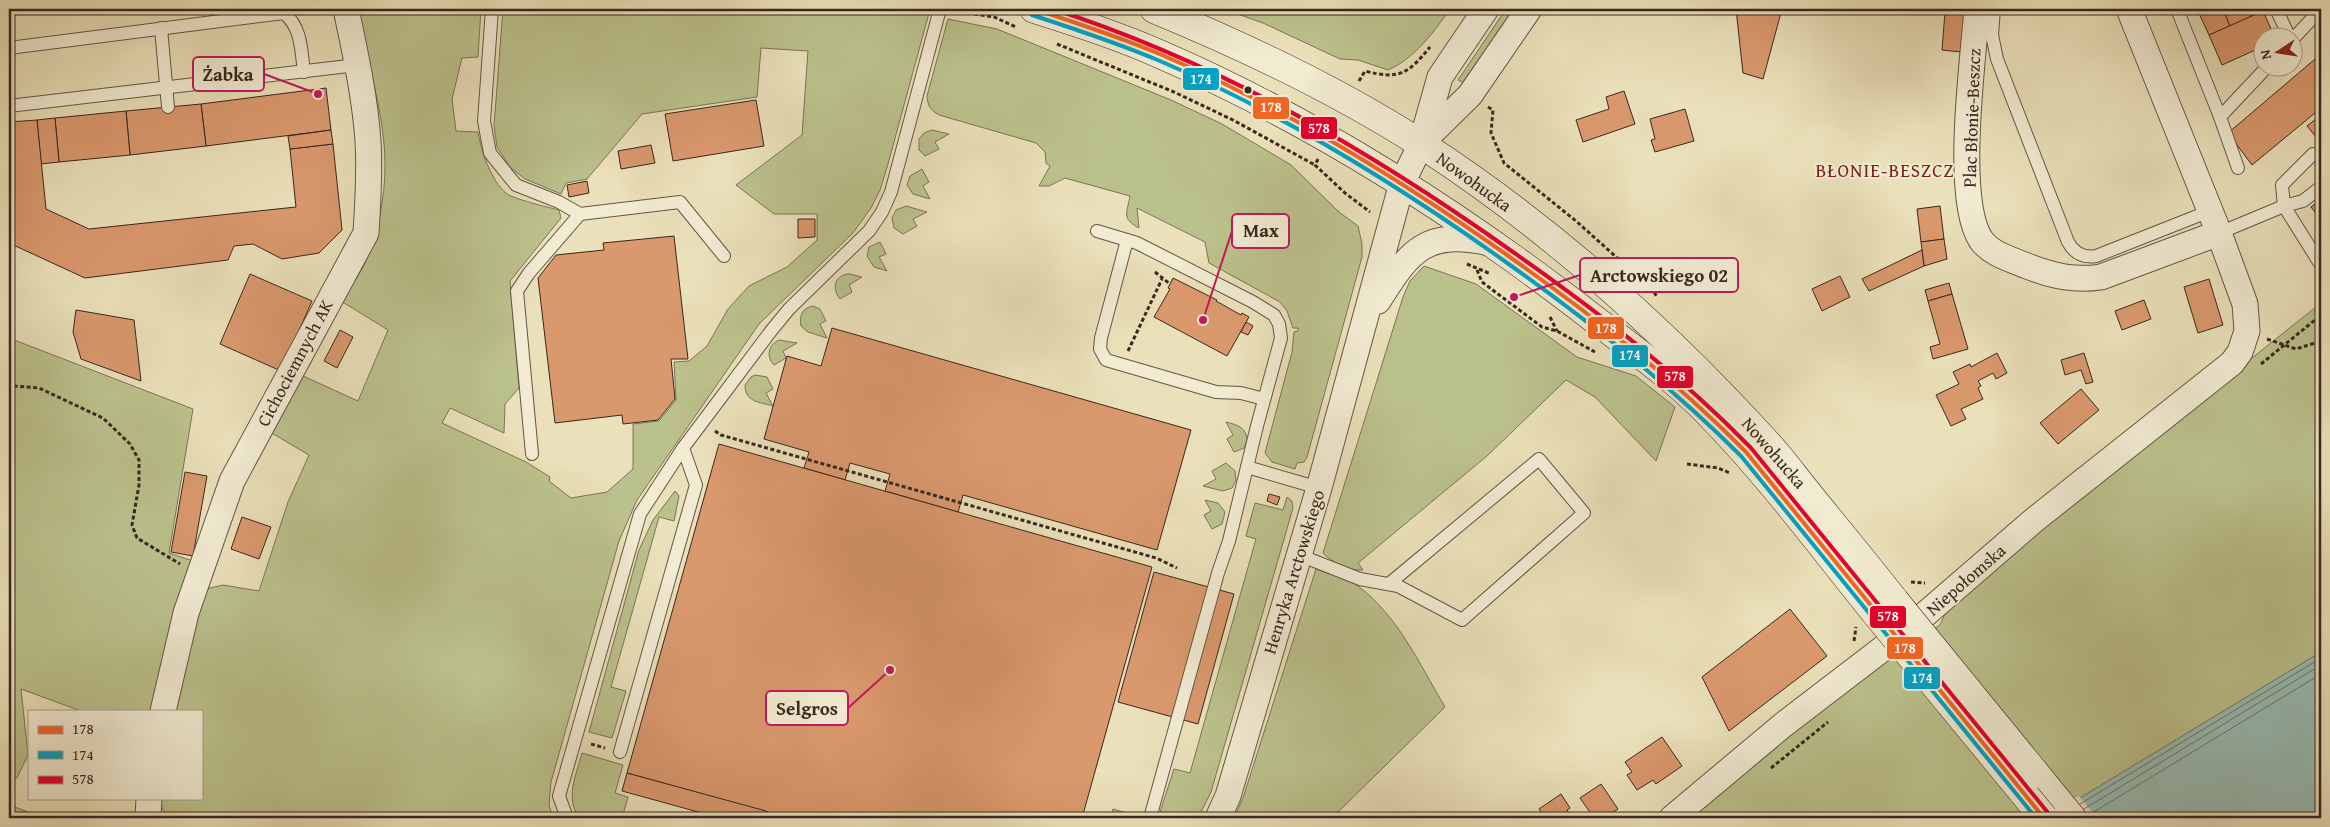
<svg xmlns="http://www.w3.org/2000/svg" width="2330" height="827" font-family="'Gentium Book Plus',serif">
	<rect width="100%" height="100%" fill="#eae0b9"/>
	<filter id="stains"><feTurbulence type="fractalNoise" baseFrequency=".004" numOctaves="4"/><feColorMatrix values="0 0 0 0 .2 0 0 0 0 .09 0 0 0 0 .02 0 0 0 .5 -.17"/></filter>
	<radialGradient id="worn" r=".72"><stop offset=".6" stop-color="#630" stop-opacity="0"/><stop offset="1" stop-color="#630" stop-opacity=".3"/></radialGradient>
	<g fill="#bbc18c" stroke="#7a7456">
		<path d="M358,9H481L478,57L462,58L452,99L456,131L478,132C481,150 491,181 506,193C513,199 547,207 559,210L561,218L510,281L519,388L505,404L504,433L450,408L442,423L526,462L550,477L549,481L571,498L607,492L633,469V424L659,421L676,400L674,362L689,361L707,346L728,309L749,286L787,267L817,240V214H774L736,185L802,135L808,51L761,48L757,97L642,114L587,179L566,183L561,194L525,179L510,167L497,147L494,126L503,9H918L929,13L888,164L880,190L871,208L853,233L759,324L637,500L619,541L551,782L549,805L553,818H170L159,805V798H201V711H172L201,590L223,585L259,591L288,502L309,455L270,432L301,375L358,401L388,330L341,301C348,290 356,280 362,269C370,254 376,235 379,219C397,139 370,85 358,9Z"/>
		<path d="M1224,9H1450C1434,32 1414,59 1388,70L1358,60L1340,59L1263,23Z"/>
		<polygon points="1506,9 1514,9 1464,83 1458,80"/>
		<path d="M948,19L997,29L1171,100L1222,124L1291,165L1339,212L1358,226L1362,244V257L1307,457L1304,462L1297,463L1295,469L1272,462L1265,453L1292,352L1294,332L1298,331V328H1293L1287,311L1280,302L1209,263L1205,242L1137,208L1139,228C1121,218 1127,214 1130,196L1065,178L1049,186H1039L1050,166L1046,163L1045,152L1036,143L939,115C930,110 928,106 927,96Z"/>
		<polygon points="932,130 949,134 935,142 939,149 925,156 919,150 919,139 924,133"/>
		<polygon points="922,169 929,182 923,186 930,199 913,194 907,185 910,176"/>
		<polygon points="906,206 927,212 913,219 917,226 903,234 894,228 892,218 896,210"/>
		<polygon points="880,242 886,254 879,257 887,271 874,267 867,256 869,247"/>
		<path d="M1424,266L1476,284L1577,357L1636,376L1675,407L1656,461L1595,397L1566,380L1487,456L1358,563L1363,570C1348,571 1333,563 1323,553L1403,297L1410,281Z"/>
		<path d="M850,274L862,277L849,285L852,292L840,299C831,288 835,274 850,274Z"/>
		<polygon points="2321,303 2321,652 2047,818 1681,818 1885,660 1940,625 1947,610 2056,514"/>
		<path d="M813,306L820,309L826,321L820,324L827,338L808,332L801,326C799,316 802,308 813,306Z"/>
		<polygon points="9,338 193,409 169,553 193,561 152,711 81,711 21,689 28,755 17,778 9,780"/>
		<path d="M779,340L797,343L783,351L786,358L774,365C766,356 768,345 779,340Z"/>
		<path d="M755,375L767,377L773,389L766,393L773,406C759,402 745,402 745,385L751,377Z"/>
		<path d="M1226,422C1238,425 1247,428 1247,441L1244,448L1234,452L1227,439L1233,435Z"/>
		<polygon points="1226,463 1235,471 1236,480 1232,488 1223,491 1203,486 1216,479 1212,471"/>
		<polygon points="675,491 679,496 674,521 659,517 611,687 626,691 612,738 589,732 639,550 653,520"/>
		<polygon points="1287,497 1292,501 1293,508 1211,792 1198,818 1158,818 1174,769 1190,773 1256,539 1246,536 1255,503 1283,510"/>
		<polygon points="1205,500 1218,503 1225,512 1222,524 1212,529 1204,515 1211,511"/>
		<path d="M1316,569C1329,574 1347,578 1358,586C1398,616 1420,665 1445,707L1332,818H1234L1243,798Z"/>
		<path d="M582,753L623,765L615,793L628,797L622,818H579C565,797 576,776 582,753Z"/>
		<polygon points="9,805 45,818 9,818"/>
		<polygon points="1113,809 1144,818 1110,818"/>
	</g>
	<polygon fill="#98bcb4" stroke="#728079" points="2321,652 2321,818 2047,818"/>
	<polygon fill="#eae0b9" points="2079,796 2097,818 2044,818 2046,816"/>
	<g fill="none" stroke-linecap="round" stroke-linejoin="round">
		<g stroke="#68726a" stroke-width="1">
			<polyline points="2080,804 2321,658"/>
			<polyline points="2084,809 2321,665"/>
			<polyline points="2087,816 2321,674"/>
		</g>
	</g>
	<g fill="#da986d" stroke="#392720">
		<polygon points="1736,9 1782,9 1763,79 1743,73"/>
		<polygon points="2197,9 2223,9 2230,26 2209,35"/>
		<polygon points="2223,9 2262,9 2263,11 2230,26"/>
		<polygon points="2263,11 2275,38 2262,38 2262,47 2222,65 2209,35"/>
		<polygon points="1945,12 1965,13 1961,52 1942,50"/>
		<polygon points="2321,54 2321,108 2252,165 2228,133"/>
		<polygon points="326,88 331,130 206,146 201,104"/>
		<polygon points="1624,91 1635,124 1583,142 1576,120 1609,109 1606,97"/>
		<polygon points="756,100 764,146 673,161 665,114"/>
		<polygon points="201,104 206,146 130,155 126,111"/>
		<polygon points="1685,109 1694,141 1655,152 1651,140 1655,139 1650,119"/>
		<polygon points="126,111 130,155 59,162 55,118"/>
		<polygon points="2321,115 2321,143 2307,126"/>
		<polygon points="55,118 59,162 41,164 37,120"/>
		<polygon points="37,120 46,209 89,229 296,207 290,149 333,144 342,230 319,253 282,259 253,244 234,246 228,260 85,278 9,243 9,122"/>
		<polygon points="331,130 333,144 290,149 288,136"/>
		<polygon points="651,145 655,163 621,169 618,151"/>
		<polygon points="587,181 589,193 569,197 567,185"/>
		<polygon points="2321,199 2321,220 2311,207"/>
		<polygon points="1940,206 1944,239 1921,242 1917,209"/>
		<polygon points="798,219 815,219 815,237 798,238"/>
		<polygon points="674,236 688,359 671,359 675,399 658,420 623,424 622,415 555,423 538,278 556,255 604,250 603,243"/>
		<polygon points="1944,239 1947,259 1924,266 1921,242"/>
		<polygon points="1922,250 1924,266 1869,291 1862,279"/>
		<polygon points="250,274 312,301 281,371 220,344"/>
		<polygon points="1840,276 1850,297 1822,311 1812,289"/>
		<polygon points="1173,278 1217,300 1216,301 1241,315 1242,313 1249,317 1227,356 1154,317 1170,289 1168,288"/>
		<polygon points="2209,279 2223,325 2198,333 2184,287"/>
		<polygon points="1949,283 1952,294 1928,301 1925,290"/>
		<polygon points="1952,294 1968,349 1933,359 1930,347 1940,344 1928,301"/>
		<polygon points="2144,300 2151,319 2122,330 2115,311"/>
		<polygon points="76,310 134,320 141,381 81,359 73,332"/>
		<polygon points="1246,322 1253,326 1248,335 1241,332"/>
		<polygon points="832,328 1191,430 1157,550 963,495 958,512 885,491 890,474 850,463 845,480 804,468 809,452 764,439 787,356 821,366"/>
		<polygon points="340,330 353,337 337,368 324,361"/>
		<polygon points="1997,353 2007,373 1996,379 1993,373 1978,381 1981,386 1978,388 1983,399 1961,409 1966,419 1951,426 1936,395 1959,384 1953,372 1970,364 1971,367"/>
		<polygon points="2084,353 2093,382 2086,384 2081,370 2065,375 2061,360"/>
		<polygon points="2081,389 2099,410 2058,444 2040,423"/>
		<polygon points="719,444 1152,567 1082,818 789,818 627,773"/>
		<polygon points="185,472 207,476 193,556 171,552"/>
		<polygon points="1269,494 1280,497 1277,505 1267,501"/>
		<polygon points="242,517 271,527 259,559 231,549"/>
		<polygon points="1154,572 1234,594 1198,724 1118,702"/>
		<polygon points="1790,609 1827,656 1729,731 1702,677"/>
		<polygon points="1662,737 1682,766 1656,784 1653,780 1637,790 1627,775 1632,772 1625,762"/>
		<polygon points="627,773 766,811 764,818 720,818 622,791"/>
		<polygon points="1601,784 1618,809 1604,818 1594,818 1580,798"/>
		<polygon points="1561,794 1570,808 1567,810 1571,816 1574,814 1577,818 1545,818 1539,809"/>
	</g>
	<g fill="none" stroke-linecap="round" stroke-linejoin="round">
		<g stroke="#655546" stroke-width="14">
			<g id="service">
				<polyline points="492,9 484,121 490,153 516,185 559,202 580,214 680,202 724,256"/>
				<path d="M1994,9L1992,35L1997,59L2068,242C2074,253 2083,258 2096,256L2210,211"/>
				<polyline points="2177,9 2220,117 2266,68"/>
				<polyline points="2276,9 2290,38"/>
				<polyline points="161,28 168,107"/>
				<polyline points="2292,40 2321,9"/>
				<path d="M9,48L284,13C302,28 301,50 304,72"/>
				<polyline points="9,106 357,65"/>
				<polyline points="2220,117 2238,168"/>
				<polyline points="2313,154 2282,185 2284,206 2319,262"/>
				<polyline points="1097,231 1137,243 1253,302 1274,315 1279,324 1281,338 1257,426 1229,541 1218,573 1150,818"/>
				<polyline points="2219,233 2284,206 2303,201 2321,187"/>
				<polyline points="1127,240 1101,338 1100,349 1106,360 1216,392 1241,393 1264,399"/>
				<polyline points="532,454 517,291 529,273 580,214"/>
				<polyline points="1247,467 1319,488"/>
				<polyline points="1299,555 1360,579 1398,586 1462,620 1584,513 1539,459 1390,583"/>
				<polyline points="620,752 696,485 683,448"/>
				<polyline points="567,818 559,796 640,514 683,448 771,331 789,309 869,231 882,212 891,192 940,9"/>
			</g>
		</g>
		<g stroke="#655546" stroke-width="27">
			<g id="minor">
				<path d="M1977,9C1973,60 1954,199 1981,240C1992,255 2011,259 2027,266C2053,276 2074,281 2101,277L2219,233"/>
				<polyline points="1422,142 1470,95 1529,9"/>
				<path d="M1378,301C1410,250 1426,229 1490,243"/>
				<path d="M163,711L186,613L232,481L366,233C368,202 370,172 368,141C365,97 355,52 346,9"/>
				<polyline points="148,818 149,798"/>
				<polyline points="1218,818 1228,796 1319,488 1402,183 1421,144 1440,77 1486,9"/>
				<polyline points="1672,818 1783,725 1907,630 2033,521 2232,363 2240,352 2247,331 2245,304 2219,233 2129,9"/>
			</g>
		</g>
		<g stroke="#392720" stroke-width="29">
			<g id="secondary">
				<path d="M1034,9C1078,23 1122,37 1164,56C1313,121 1451,209 1580,308C1623,342 1669,373 1707,412C1769,475 1822,547 1877,615"/>
				<path d="M1154,9C1246,47 1337,90 1421,144C1549,227 1665,331 1767,443C1781,458 1794,476 1807,492C1836,528 1866,564 1895,601"/>
				<polyline points="2036,774 2072,818"/>
			</g>
		</g>
		<g stroke="#392720" stroke-width="3" stroke-dasharray="4 2.5" stroke-linecap="butt">
			<polyline points="955,11 994,17 1016,27"/>
			<polyline points="1057,44 1174,92 1233,120 1315,165"/>
			<path d="M1359,81L1365,71C1399,80 1408,74 1430,47"/>
			<polyline points="1488,107 1493,110 1491,133 1504,163 1576,221 1653,290 1657,297"/>
			<polyline points="1318,159 1315,165 1345,193 1370,212"/>
			<polyline points="1467,264 1491,274"/>
			<polyline points="1477,270 1482,282 1542,327 1557,331 1595,352"/>
			<polyline points="1155,272 1170,284"/>
			<polyline points="1550,317 1557,331"/>
			<polyline points="2267,339 2296,349 2321,341"/>
			<polyline points="1128,351 1162,279"/>
			<polyline points="2261,364 2321,315"/>
			<polyline points="9,381 15,386 39,388 103,418 130,444 139,460 139,485 132,525 137,538 180,564"/>
			<polyline points="715,431 721,435 1156,558 1177,568"/>
			<polyline points="1687,464 1718,468 1730,473"/>
			<polyline points="1911,582 1925,583"/>
			<polyline points="1854,641 1856,627"/>
			<polyline points="591,744 605,748"/>
			<polyline points="1771,768 1828,722"/>
		</g>
		<use href="#service" stroke="#f1ebd2" stroke-width="12"/>
		<use href="#minor" stroke="#f1ebd2" stroke-width="25"/>
		<use href="#secondary" stroke="#f1ebd2" stroke-width="28"/>
		<g stroke="#392720" stroke-width="29" stroke-linecap="butt">
			<g id="secondary-bridge">
				<polyline points="1895,601 2036,774"/>
				<polyline points="1877,615 2044,818"/>
			</g>
		</g>
		<use href="#secondary-bridge" stroke="#f1ebd2" stroke-width="28"/>
		<g stroke="#f1ebd2" stroke-width="8">
			<path id="bus-1" d="M1034,9C1077,23 1120,37 1162,55C1285,108 1398,178 1507,255C1592,315 1673,378 1746,452L2044,818"/>
		</g>
		<g stroke="#f1ebd2" stroke-width="8">
			<path id="bus-2" d="M1032,15C1075,29 1118,43 1160,61C1282,113 1395,183 1503,260C1588,320 1668,383 1741,456L2036,818"/>
		</g>
		<g stroke="#f1ebd2" stroke-width="8">
			<path id="bus-3" d="M1053,9C1222,64 1369,150 1513,252C1597,311 1679,374 1751,448L2049,814"/>
		</g>
		<use href="#bus-1" stroke="#f26522" stroke-width="4"/>
		<use href="#bus-2" stroke="#03a2c5" stroke-width="4"/>
		<use href="#bus-3" stroke="#e4002b" stroke-width="4"/>
	</g>
	<circle fill="#392720" stroke="#f1ebd2" stroke-width="2" cx="1248" cy="90" r="4.5"/>
	<g text-anchor="middle" stroke-width="4" stroke-linejoin="round" paint-order="stroke">
		<g font-size="18" fill="#392720" stroke="#f1ebd2">
			<text transform="translate(1972 118) rotate(-88)" y="6">Plac Błonie-Beszcz</text>
			<text transform="translate(1474 182) rotate(36)" y="6">Nowohucka</text>
			<text transform="translate(295 363) rotate(-62)" y="6">Cichociemnych AK</text>
			<text transform="translate(1774 453) rotate(49)" y="6">Nowohucka</text>
			<text transform="translate(1294 572) rotate(-73)" y="6">Henryka Arctowskiego</text>
			<text transform="translate(1966 580) rotate(-41)" y="6">Niepołomska</text>
		</g>
		<g font-size="19" letter-spacing="1" fill="#7a1f14" stroke="#f1ebd2">
			<text x="1885" y="177">BŁONIE-BESZCZ</text>
		</g>
	</g>
	<path fill="none" stroke="#c2185b" stroke-width="2" d="M318 94L264 74M1203 320L1232 231M1514 297L1580 275M890 670L848 708"/>
	<g fill="#c2185b" stroke="#f1ebd2" stroke-width="2">
		<circle cx="318" cy="94" r="5"/>
		<circle cx="1203" cy="320" r="5"/>
		<circle cx="1514" cy="297" r="5"/>
		<circle cx="890" cy="670" r="5"/>
	</g>
	<g fill="#f1ebd2" stroke="#c2185b" stroke-width="2">
		<rect x="193" y="57" width="71" height="34" rx="5"/>
		<rect x="1232" y="214" width="57" height="34" rx="5"/>
		<rect x="1580" y="258" width="158" height="34" rx="5"/>
		<rect x="766" y="691" width="82" height="34" rx="5"/>
	</g>
	<g font-size="19" text-anchor="middle" font-weight="bold" fill="#392720">
		<text x="228" y="81">Żabka</text>
		<text x="1261" y="237">Max</text>
		<text x="1659" y="282">Arctowskiego 02</text>
		<text x="807" y="715">Selgros</text>
	</g>
	<g stroke="#f1ebd2" stroke-width="2">
		<rect x="1182" y="67" width="38" height="24" rx="5" fill="#03a2c5"/>
		<rect x="1252" y="96" width="38" height="24" rx="5" fill="#f26522"/>
		<rect x="1300" y="116" width="38" height="24" rx="5" fill="#e4002b"/>
		<rect x="1587" y="316" width="38" height="24" rx="5" fill="#f26522"/>
		<rect x="1611" y="344" width="38" height="24" rx="5" fill="#03a2c5"/>
		<rect x="1656" y="365" width="38" height="24" rx="5" fill="#e4002b"/>
		<rect x="1869" y="605" width="38" height="24" rx="5" fill="#e4002b"/>
		<rect x="1886" y="636" width="38" height="24" rx="5" fill="#f26522"/>
		<rect x="1903" y="666" width="38" height="24" rx="5" fill="#03a2c5"/>
	</g>
	<g font-size="14" text-anchor="middle" font-weight="bold" fill="#fff">
		<text x="1201" y="84">174</text>
		<text x="1271" y="112">178</text>
		<text x="1319" y="133">578</text>
		<text x="1606" y="333">178</text>
		<text x="1630" y="360">174</text>
		<text x="1675" y="381">578</text>
		<text x="1888" y="621">578</text>
		<text x="1905" y="653">178</text>
		<text x="1922" y="683">174</text>
	</g>
	<rect width="2330" height="827" fill="none" stroke="#eae0b9" stroke-width="30"/>
	<rect x="10" y="10" width="2310" height="807" fill="none" stroke="#392720" stroke-width="2.5"/>
	<rect x="15" y="15" width="2300" height="797" fill="none" stroke="#392720"/>
	<rect x="28" y="710" width="175" height="90" fill="#f1ebd2" stroke="#a79d8b"/>
	<rect x="38" y="726" width="25" height="8" fill="#f26522" stroke="#a79d8b"/>
	<text x="72" y="734" font-size="15" fill="#392720">178</text>
	<rect x="38" y="751" width="25" height="8" fill="#03a2c5" stroke="#a79d8b"/>
	<text x="72" y="760" font-size="15" fill="#392720">174</text>
	<rect x="38" y="776" width="25" height="8" fill="#e4002b" stroke="#a79d8b"/>
	<text x="72" y="784" font-size="15" fill="#392720">578</text>
	<g transform="translate(2278 52) rotate(258)"><circle r="24" fill="#f1ebd2" stroke="#a79d8b"/>
	<path d="M0-4L9 19L0 12L-9 19Z" fill="#8f2418"/>
	<text y="-8" font-size="14" font-weight="bold" text-anchor="middle" fill="#392720">N</text>
	</g>
	<rect width="100%" height="100%" filter="url(#stains)"/>
	<rect width="100%" height="100%" fill="url(#worn)"/>
</svg>
